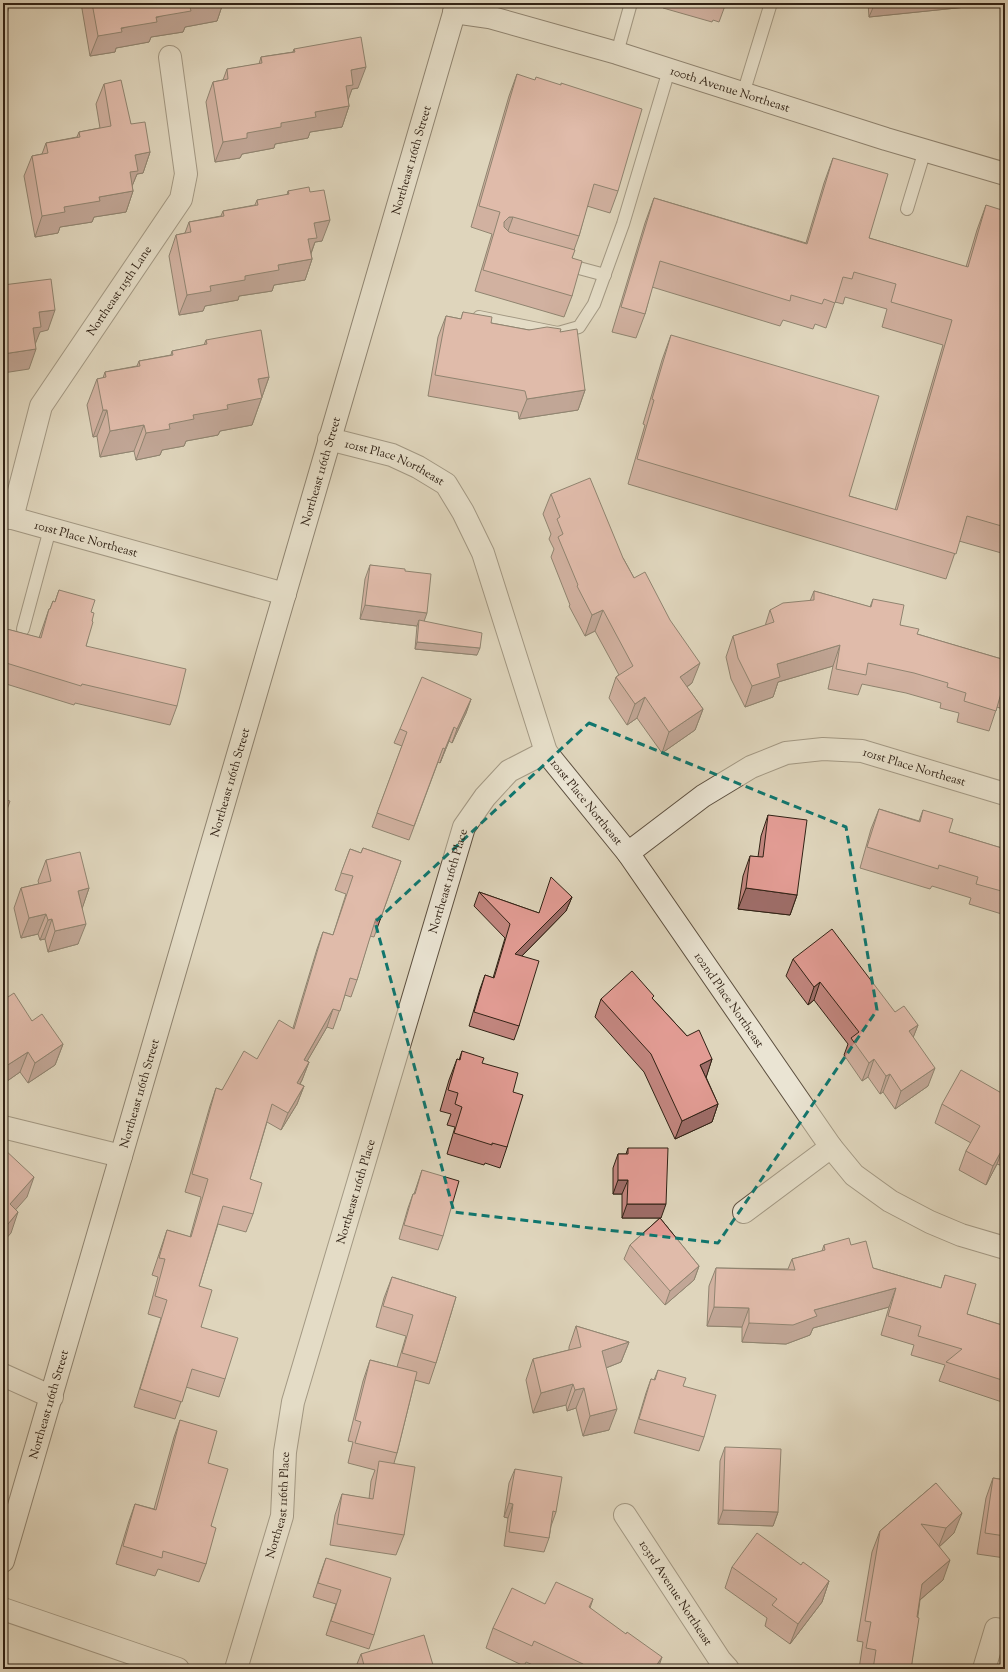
<svg xmlns="http://www.w3.org/2000/svg" width="1008" height="1672" font-family="'Sorts Mill Goudy',serif">
	<rect width="100%" height="100%" fill="#dfd5bc"/>
	<filter id="stains"><feTurbulence type="fractalNoise" baseFrequency=".005" numOctaves="4"/><feColorMatrix values="0 0 0 0 .2 0 0 0 0 .09 0 0 0 0 .02 0 0 0 .5 -.17"/></filter>
	<radialGradient id="worn" r=".72"><stop offset=".6" stop-color="#630" stop-opacity="0"/><stop offset="1" stop-color="#630" stop-opacity=".3"/></radialGradient>
	<g fill="none" stroke-linecap="round" stroke-linejoin="round">
		<g stroke="#5c4f3f" stroke-width="14">
			<g id="lane">
				<polyline points="617,53 631,3"/>
				<polyline points="743,94 771,3"/>
				<polyline points="907,209 925,150"/>
				<polyline points="564,264 605,275"/>
				<polyline points="479,317 558,333 579,327 594,304 623,224 669,70"/>
				<polyline points="23,629 50,529"/>
			</g>
		</g>
		<g stroke="#5c4f3f" stroke-width="24">
			<g id="street">
				<path id="s1" d="M329,439L392,455L418,467L446,484L463,512L483,553L546,752L628,853L831,1147L854,1175L890,1201L930,1222L961,1235L1005,1248"/>
				<path id="s2" d="M3,517L12,518L285,594"/>
				<path id="s3" d="M12,518L41,406L181,199L186,174L170,57"/>
				<path id="s4" d="M628,853L703,796L751,767L786,753L823,749L862,751L1005,794"/>
				<polyline points="3,1127 121,1156"/>
				<polyline points="744,1212 831,1147"/>
				<polyline points="3,1375 52,1397"/>
				<path id="s5" d="M625,1515L720,1660L728,1669"/>
				<polyline points="3,1609 178,1669"/>
				<path id="s6" d="M236,1669L282,1516L285,1452L293,1402L464,827L485,797L509,771L546,752"/>
				<polyline points="984,1669 996,1629"/>
			</g>
		</g>
		<g stroke="#312215" stroke-width="24">
			<g id="secondary">
				<path id="s7" d="M454,12L489,17L617,53L886,139L1005,174"/>
				<path id="s8" d="M3,1561L457,3"/>
			</g>
		</g>
		<use href="#lane" stroke="#eae4d3" stroke-width="12"/>
		<use href="#street" stroke="#eae4d3" stroke-width="22"/>
		<use href="#secondary" stroke="#eae4d3" stroke-width="22"/>
	</g>
	<g fill="#c2867f" stroke="#312215">
		<polygon points="81,3 223,3 217,21 185,27 183,32 151,37 149,42 116,48 115,52 90,56"/>
		<polygon points="665,3 726,3 719,22 713,20 712,22 663,8"/>
		<polygon points="868,3 1005,3 869,17"/>
		<polygon points="294,49 358,88 352,89 348,99 349,106 342,127 310,132 308,138 275,144 274,148 242,154 240,158 215,162 206,102 213,82 223,80 227,69 259,64 261,57 293,52"/>
		<polygon points="517,74 618,191 610,213 587,206 579,236 574,250 572,258 572,296 564,317 475,291 492,234 471,227 509,96"/>
		<polygon points="104,84 150,152 143,173 137,174 132,186 133,191 126,212 94,217 92,222 60,227 58,233 35,237 24,176 32,156 42,154 46,143 77,137 79,132 100,128 96,104"/>
		<polygon points="833,158 869,238 966,267 977,230 986,205 1004,380 1005,380 1005,554 959,541 946,579 628,484 645,425 643,424 662,360 671,335 849,496 895,510 943,345 882,327 887,309 845,297 843,304 835,302 826,328 815,324 813,329 783,320 780,326 652,287 645,314 636,338 612,332 645,223 654,198 806,243 824,183"/>
		<polygon points="288,191 310,192 322,241 315,242 311,254 312,259 305,280 274,285 272,291 239,296 238,300 205,306 203,311 179,315 169,256 176,235 185,233 189,222 221,216 223,211 255,205 257,200 287,195"/>
		<polygon points="463,312 491,323 529,330 560,332 585,390 578,410 519,419 518,412 428,396 438,337 446,316 461,319"/>
		<polygon points="206,340 269,377 252,425 220,431 218,435 186,441 184,446 162,450 160,455 136,460 134,451 100,457 97,436 93,437 87,405 97,379 103,378 105,372 137,366 139,361 171,355 172,351 204,345"/>
		<polygon points="551,494 623,558 692,683 687,687 703,709 695,730 662,753 637,718 627,725 609,698 616,677 619,675 595,631 585,636 569,606 570,605 551,557 554,549 549,539 551,534 543,514"/>
		<polygon points="370,565 405,571 424,621 477,655 415,649 417,626 360,619 365,579"/>
		<polygon points="59,590 91,612 92,621 86,646 177,706 170,725 75,703 74,705 3,683 3,628 39,638 49,609 50,609 53,601 55,602"/>
		<polygon points="814,591 870,607 873,599 900,625 917,634 1005,660 1005,710 997,707 989,731 957,722 959,713 940,708 941,703 906,693 862,684 858,695 828,689 833,666 778,682 773,697 745,707 731,679 726,657 733,636 765,626 770,610 810,601"/>
		<polygon points="471,699 466,713 452,743 449,741 440,763 438,762 409,840 372,827 402,746 394,743 400,729"/>
		<polygon points="879,809 919,821 923,810 949,832 1005,849 1005,915 969,904 971,898 932,886 930,889 860,868 871,829"/>
		<polygon points="768,815 797,895 790,915 738,909 743,876 750,856 758,857 761,836"/>
		<polygon points="363,848 401,861 374,937 370,936 357,980 351,997 345,995 333,1029 327,1027 307,1061 309,1062 302,1080 300,1084 304,1086 297,1104 281,1130 267,1122 250,1179 253,1214 246,1232 218,1224 199,1286 201,1327 225,1379 219,1397 186,1387 175,1419 134,1407 161,1318 148,1314 158,1277 152,1275 167,1230 190,1237 201,1197 185,1192 210,1106 216,1088 222,1090 257,1059 293,1028 317,949 323,932 333,935 346,894 335,890 350,849 361,853"/>
		<polygon points="46,860 89,888 82,908 78,944 48,952 45,939 40,940 38,934 21,938 14,908 21,888 39,884 38,881"/>
		<polygon points="479,892 539,913 572,897 566,911 522,956 519,1026 514,1040 469,1026 480,989 485,975 493,978 505,938 474,906"/>
		<polygon points="793,959 895,1012 918,1025 913,1037 928,1086 895,1109 883,1092 880,1094 868,1077 862,1081 844,1055 848,1044 814,1000 808,1005 786,976"/>
		<polygon points="3,989 8,997 32,1021 63,1044 55,1065 28,1083 20,1072 3,1084"/>
		<polygon points="601,999 653,999 687,1036 712,1059 706,1077 718,1104 712,1122 675,1139 644,1072 595,1017"/>
		<polygon points="462,1051 482,1063 513,1092 507,1147 500,1168 485,1163 484,1165 447,1154 455,1127 447,1125 451,1114 440,1111 449,1080 457,1059 459,1060"/>
		<polygon points="1005,1095 1005,1167 997,1164 986,1185 959,1170 966,1151 971,1143 935,1123 942,1104"/>
		<polygon points="628,1148 661,1218 660,1218 699,1266 694,1280 665,1305 624,1259 630,1245 660,1218 622,1218 622,1194 613,1194 613,1168 618,1154 626,1154"/>
		<polygon points="422,1170 443,1236 438,1250 399,1239 408,1208 413,1194 414,1194"/>
		<polygon points="824,1245 851,1245 873,1268 941,1288 945,1275 967,1314 1005,1326 1005,1403 939,1381 945,1365 911,1355 914,1345 881,1335 889,1307 813,1328 810,1335 786,1344 742,1342 742,1327 707,1326 709,1286 716,1268 788,1269 792,1259 822,1251"/>
		<polygon points="392,1277 456,1297 436,1363 429,1384 415,1380 397,1453 394,1463 404,1535 396,1555 330,1545 335,1515 342,1494 369,1499 371,1481 375,1470 348,1463 353,1442 348,1441 363,1381 370,1360 397,1367 406,1336 376,1327 384,1298"/>
		<polygon points="576,1326 629,1342 621,1362 606,1368 609,1430 583,1436 576,1408 567,1411 566,1405 533,1413 526,1380 533,1359 569,1350 569,1347"/>
		<polygon points="658,1370 704,1437 699,1451 634,1433 646,1393 651,1379 654,1380"/>
		<polygon points="180,1420 208,1463 211,1526 206,1564 199,1582 158,1569 155,1576 116,1564 129,1521 135,1504 154,1509 174,1437"/>
		<polygon points="725,1447 778,1512 773,1526 718,1524 720,1461"/>
		<polygon points="515,1469 556,1512 551,1526 549,1538 544,1552 504,1546 508,1518 504,1517 509,1483"/>
		<polygon points="993,1478 1005,1480 1005,1558 977,1554 986,1498"/>
		<polygon points="936,1483 954,1533 939,1547 943,1580 920,1600 911,1669 859,1669 863,1642 857,1641 872,1552 880,1531"/>
		<polygon points="326,1558 374,1635 369,1649 326,1635 336,1604 313,1597 321,1572"/>
		<polygon points="732,1567 829,1581 822,1602 790,1644 765,1626 767,1618 725,1588"/>
		<polygon points="593,1599 590,1608 658,1669 542,1669 526,1662 524,1666 486,1648 493,1628 545,1604"/>
		<polygon points="361,1654 433,1665 432,1669 355,1669"/>
	</g>
	<g fill="#9e6d68" stroke="#312215">
		<polygon points="211,3 223,3 217,21 185,27 183,32 151,37 149,42 116,48 115,52 90,56 98,36 190,7"/>
		<polygon points="875,3 1005,3 869,17"/>
		<polygon points="366,67 358,88 352,89 346,106 344,90 351,70"/>
		<polygon points="349,106 342,127 310,132 308,138 275,144 274,148 242,154 240,158 215,162 223,142 247,133 281,123 315,112"/>
		<polygon points="150,152 143,173 137,174 130,191 122,193 135,155"/>
		<polygon points="133,191 126,212 94,217 92,222 60,227 58,233 35,237 42,216 64,207 99,197"/>
		<polygon points="509,217 513,217 505,239 496,244 504,222"/>
		<polygon points="330,220 322,241 315,242 309,258 301,260 314,223"/>
		<polygon points="312,259 305,280 274,285 272,291 239,296 238,300 205,306 203,311 179,315 187,295 210,286 245,276 278,265"/>
		<polygon points="55,310 48,330 40,332 34,347 26,348 39,312"/>
		<polygon points="36,349 29,369 3,373 3,354"/>
		<polygon points="269,377 252,425 220,431 218,435 186,441 184,446 162,450 160,455 136,460 146,433 193,415 227,405 258,379"/>
		<polygon points="585,390 578,410 519,419 527,399"/>
		<polygon points="103,410 107,410 97,436 93,437"/>
		<polygon points="144,425 134,451 100,457 110,431"/>
		<polygon points="365,605 427,613 422,627 419,620 417,626 360,619"/>
		<polygon points="603,610 595,631 585,636 592,615"/>
		<polygon points="417,642 480,648 477,655 415,649"/>
		<polygon points="840,645 833,666 778,682 773,697 745,707 752,686 777,664"/>
		<polygon points="700,663 692,683 672,697 680,677"/>
		<polygon points="645,697 637,718 627,725 635,704"/>
		<polygon points="471,699 466,713 452,743 457,729"/>
		<polygon points="703,709 695,730 662,753 669,732"/>
		<polygon points="454,727 449,741 440,763 445,749"/>
		<polygon points="89,888 82,909 78,891"/>
		<polygon points="746,888 797,895 790,915 738,909"/>
		<polygon points="572,897 566,911 510,968 515,954"/>
		<polygon points="46,914 38,934 21,938 29,918"/>
		<polygon points="52,919 45,939 40,940 48,920"/>
		<polygon points="86,924 78,944 48,952 55,931"/>
		<polygon points="820,982 814,1000 808,1005 814,987"/>
		<polygon points="333,1009 327,1027 298,1077 304,1060"/>
		<polygon points="918,1025 911,1043 909,1031"/>
		<polygon points="63,1044 55,1065 28,1083 35,1063"/>
		<polygon points="28,1052 20,1072 3,1084 3,1068"/>
		<polygon points="712,1059 706,1078 700,1065"/>
		<polygon points="874,1059 868,1077 862,1081 869,1063"/>
		<polygon points="309,1062 302,1080 291,1100 297,1083"/>
		<polygon points="935,1068 928,1086 895,1109 901,1091"/>
		<polygon points="890,1074 883,1092 880,1094 886,1076"/>
		<polygon points="304,1086 297,1104 281,1130 288,1113"/>
		<polygon points="718,1104 712,1122 675,1139 682,1121"/>
		<polygon points="1004,1146 997,1164 986,1185 993,1166"/>
		<polygon points="34,1177 27,1197 3,1224 10,1204"/>
		<polygon points="618,1180 628,1180 622,1194 613,1194"/>
		<polygon points="627,1204 666,1204 661,1218 622,1218"/>
		<polygon points="18,1212 11,1233 3,1242 3,1230"/>
		<polygon points="699,1266 694,1280 665,1305 670,1291"/>
		<polygon points="896,1288 889,1307 813,1328 810,1335 786,1344 742,1342 749,1323 814,1310"/>
		<polygon points="714,1307 749,1308 742,1327 707,1326"/>
		<polygon points="629,1342 621,1362 595,1372 602,1351"/>
		<polygon points="573,1384 566,1405 533,1413 541,1393"/>
		<polygon points="584,1388 576,1408 567,1411 575,1390"/>
		<polygon points="617,1409 609,1430 583,1436 590,1416"/>
		<polygon points="509,1503 513,1504 508,1518 504,1517"/>
		<polygon points="723,1510 778,1512 773,1526 718,1524"/>
		<polygon points="962,1513 954,1533 938,1548 946,1528"/>
		<polygon points="950,1560 943,1580 915,1604 922,1584"/>
		<polygon points="829,1581 822,1602 790,1644 798,1624"/>
		<polygon points="662,1657 658,1669 654,1669"/>
		<polygon points="433,1665 432,1669 425,1669 426,1668"/>
	</g>
	<g fill="#e29c94" stroke="#312215">
		<polygon points="3,3 10,3 3,29"/>
		<polygon points="92,3 211,3 190,7 191,11 156,17 157,22 121,28 122,32 98,36"/>
		<polygon points="361,37 366,67 351,70 353,85 346,86 349,106 315,112 316,117 281,123 281,127 247,133 247,138 223,142 213,82 228,79 227,69 262,63 261,57 295,52 294,49"/>
		<polygon points="517,74 535,80 536,77 561,85 561,83 642,109 618,191 594,184 579,236 513,217 509,217 504,222 504,227 509,232 575,250 572,258 582,261 572,296 483,270 500,212 479,206"/>
		<polygon points="121,80 131,124 145,122 150,152 135,155 138,171 130,172 133,191 99,197 100,201 64,207 65,212 42,216 32,156 48,153 46,143 80,137 79,132 111,126 104,84"/>
		<polygon points="833,158 888,174 869,238 968,267 986,205 1005,211 1005,375 1004,380 1005,380 1005,527 967,516 956,554 637,459 654,400 652,399 671,335 879,396 849,496 897,510 952,320 891,302 896,284 854,272 852,279 843,277 835,303 824,299 822,304 791,295 790,301 660,261 645,314 621,307 654,198 807,244"/>
		<polygon points="309,187 310,192 324,190 330,220 314,223 317,238 308,239 312,259 278,265 279,270 245,276 245,280 210,286 211,291 187,295 176,235 191,232 189,222 224,216 223,211 258,205 257,200 289,194 288,191"/>
		<polygon points="51,279 55,310 39,312 41,327 33,328 36,349 3,354 3,285"/>
		<polygon points="463,312 492,317 491,323 529,330 547,327 561,329 560,332 577,329 585,390 527,399 525,391 435,375 446,316 461,319"/>
		<polygon points="261,330 269,377 258,379 262,398 227,405 228,409 193,415 194,419 169,424 170,429 146,433 144,425 110,431 107,410 103,410 97,379 106,377 105,372 140,366 139,361 173,355 172,351 207,344 206,340"/>
		<polygon points="590,478 623,558 634,578 645,572 670,620 700,663 680,677 703,709 669,732 645,697 635,704 616,677 633,666 603,610 592,615 577,586 578,585 558,537 563,534 557,519 560,517 551,494"/>
		<polygon points="370,565 405,569 405,571 431,574 427,613 365,605"/>
		<polygon points="3,587 7,588 3,603"/>
		<polygon points="59,590 95,600 91,612 94,613 92,621 93,622 86,646 186,669 177,706 82,684 81,686 3,662 3,628 41,638 49,609 50,609 53,601 55,602"/>
		<polygon points="814,591 871,607 873,599 904,605 900,625 919,629 917,634 1005,660 1005,687 1003,686 996,711 964,701 966,693 947,687 948,683 914,673 868,663 866,675 836,669 840,645 777,664 780,677 752,686 738,658 733,636 774,622 770,610 783,603 814,600"/>
		<polygon points="419,620 482,633 480,648 417,642"/>
		<polygon points="422,677 471,699 457,729 454,727 445,749 443,748 414,826 377,813 407,732 400,729"/>
		<polygon points="3,799 10,801 3,821"/>
		<polygon points="879,809 920,822 923,810 953,819 949,832 1005,849 1005,892 976,884 978,877 939,865 938,869 867,847"/>
		<polygon points="768,815 807,820 797,895 746,888 750,856 763,857"/>
		<polygon points="363,848 401,861 380,920 376,918 357,980 350,978 340,1011 333,1009 304,1060 309,1062 297,1083 304,1086 288,1113 272,1104 250,1179 262,1183 253,1214 223,1206 199,1286 212,1290 201,1327 238,1338 225,1379 192,1369 182,1402 140,1389 167,1300 155,1296 165,1259 159,1258 167,1230 191,1237 208,1179 192,1174 216,1088 222,1090 244,1051 257,1059 279,1020 294,1029 323,932 333,935 353,876 341,873 350,849 361,853"/>
		<polygon points="80,852 89,888 78,891 86,924 55,931 52,919 48,920 46,914 29,918 21,888 51,881 46,860"/>
		<polygon points="551,877 572,897 515,954 539,961 519,1026 474,1012 485,975 494,978 510,924 479,892 539,913"/>
		<polygon points="832,929 895,1012 904,1006 918,1025 909,1031 935,1068 901,1091 890,1074 886,1076 874,1059 869,1063 851,1038 859,1032 820,982 814,987 793,959"/>
		<polygon points="632,971 654,996 652,998 687,1036 699,1030 712,1059 700,1065 718,1104 682,1121 651,1054 601,999"/>
		<polygon points="3,989 8,997 14,993 32,1021 42,1014 63,1044 35,1063 28,1052 3,1068"/>
		<polygon points="462,1051 484,1058 482,1063 518,1073 513,1092 523,1095 507,1147 492,1143 492,1145 454,1133 462,1107 455,1104 458,1093 448,1090 457,1059 460,1060"/>
		<polygon points="961,1070 1005,1095 1005,1146 1004,1146 993,1166 966,1151 980,1126 942,1104"/>
		<polygon points="3,1148 34,1177 10,1204 18,1212 3,1230"/>
		<polygon points="628,1148 668,1148 666,1204 627,1204 628,1180 618,1180 618,1154 628,1154"/>
		<polygon points="422,1170 459,1181 443,1236 404,1225 413,1194 415,1194"/>
		<polygon points="660,1218 699,1266 670,1291 630,1245"/>
		<polygon points="849,1238 851,1245 866,1241 873,1268 941,1288 945,1275 976,1284 967,1314 1005,1326 1005,1381 946,1362 962,1349 918,1336 921,1326 888,1316 896,1288 814,1310 817,1316 793,1325 749,1323 749,1308 714,1307 716,1268 795,1270 792,1259 825,1250 824,1245"/>
		<polygon points="392,1277 456,1297 436,1363 402,1353 413,1315 383,1306"/>
		<polygon points="576,1326 629,1342 602,1351 617,1409 590,1416 584,1388 575,1390 573,1384 541,1393 533,1359 581,1347"/>
		<polygon points="370,1360 417,1372 397,1453 355,1443 361,1422 355,1420"/>
		<polygon points="658,1370 686,1378 683,1386 716,1395 704,1437 639,1419 651,1379 655,1380"/>
		<polygon points="180,1420 217,1431 208,1463 228,1469 211,1526 216,1528 206,1564 163,1551 162,1558 123,1546 135,1504 156,1510"/>
		<polygon points="725,1447 781,1449 778,1512 723,1510"/>
		<polygon points="379,1461 415,1467 404,1535 337,1524 342,1494 373,1499"/>
		<polygon points="515,1469 562,1477 556,1512 553,1511 549,1538 509,1532 513,1504 509,1503"/>
		<polygon points="993,1478 1005,1480 1005,1536 985,1533"/>
		<polygon points="936,1483 962,1513 946,1528 921,1524 950,1560 922,1584 917,1617 919,1618 911,1669 873,1669 876,1650 866,1648 871,1622 865,1621 880,1531"/>
		<polygon points="757,1533 801,1565 803,1562 829,1581 798,1624 772,1605 777,1599 732,1567"/>
		<polygon points="326,1558 391,1578 374,1635 331,1621 341,1590 318,1583"/>
		<polygon points="556,1582 593,1599 589,1607 626,1634 627,1632 662,1657 654,1669 590,1669 583,1664 534,1641 532,1646 493,1628 512,1588 545,1604"/>
		<polygon points="424,1635 433,1665 426,1668 426,1669 365,1669 361,1654"/>
	</g>
	<path d="M0 0H1008V1672H0ZM589,723L846,827L877,1010L718,1243L454,1212L375,922Z" fill="#dfd5bc" fill-opacity=".55" fill-rule="evenodd"/>
	<path fill="none" stroke="#0f766e" stroke-width="3" stroke-dasharray="8 5" stroke-linejoin="round" d="M589,723L846,827L877,1010L718,1243L454,1212L375,922Z"/>
	<g text-anchor="middle" stroke-width="3" stroke-linejoin="round" paint-order="stroke">
		<g font-size="12" fill="#312215" stroke="#eae4d3">
			<text dy="4" stroke="none"><textPath href="#s7" startOffset="287">100th Avenue Northeast</textPath></text>
			<text dy="4" stroke="none"><textPath href="#s8" startOffset="1459">Northeast 116th Street</textPath></text>
			<text dy="4" stroke="none"><textPath href="#s3" startOffset="255">Northeast 115th Lane</textPath></text>
			<text dy="4" stroke="none"><textPath href="#s1" startOffset="70">101st Place Northeast</textPath></text>
			<text dy="4" stroke="none"><textPath href="#s8" startOffset="1135">Northeast 116th Street</textPath></text>
			<text dy="4" stroke="none"><textPath href="#s2" startOffset="86">101st Place Northeast</textPath></text>
			<text dy="4" stroke="none"><textPath href="#s4" startOffset="319">101st Place Northeast</textPath></text>
			<text dy="4" stroke="none"><textPath href="#s8" startOffset="811">Northeast 116th Street</textPath></text>
			<text dy="4" stroke="none"><textPath href="#s1" startOffset="478">101st Place Northeast</textPath></text>
			<text dy="4" stroke="none"><textPath href="#s6" startOffset="818">Northeast 116th Place</textPath></text>
			<text dy="4" stroke="none"><textPath href="#s1" startOffset="722">102nd Place Northeast</textPath></text>
			<text dy="4" stroke="none"><textPath href="#s8" startOffset="487">Northeast 116th Street</textPath></text>
			<text dy="4" stroke="none"><textPath href="#s6" startOffset="494">Northeast 116th Place</textPath></text>
			<text dy="4" stroke="none"><textPath href="#s8" startOffset="163">Northeast 116th Street</textPath></text>
			<text dy="4" stroke="none"><textPath href="#s6" startOffset="170">Northeast 116th Place</textPath></text>
			<text dy="4" stroke="none"><textPath href="#s5" startOffset="93">103rd Avenue Northeast</textPath></text>
		</g>
	</g>
	<rect width="1008" height="1672" fill="none" stroke="#dfd5bc" stroke-width="16"/>
	<rect x="4" y="4" width="1000" height="1664" fill="none" stroke="#312215" stroke-width="2"/>
	<rect x="8" y="8" width="992" height="1656" fill="none" stroke="#312215"/>
	<rect width="100%" height="100%" filter="url(#stains)"/>
	<rect width="100%" height="100%" fill="url(#worn)"/>
</svg>
